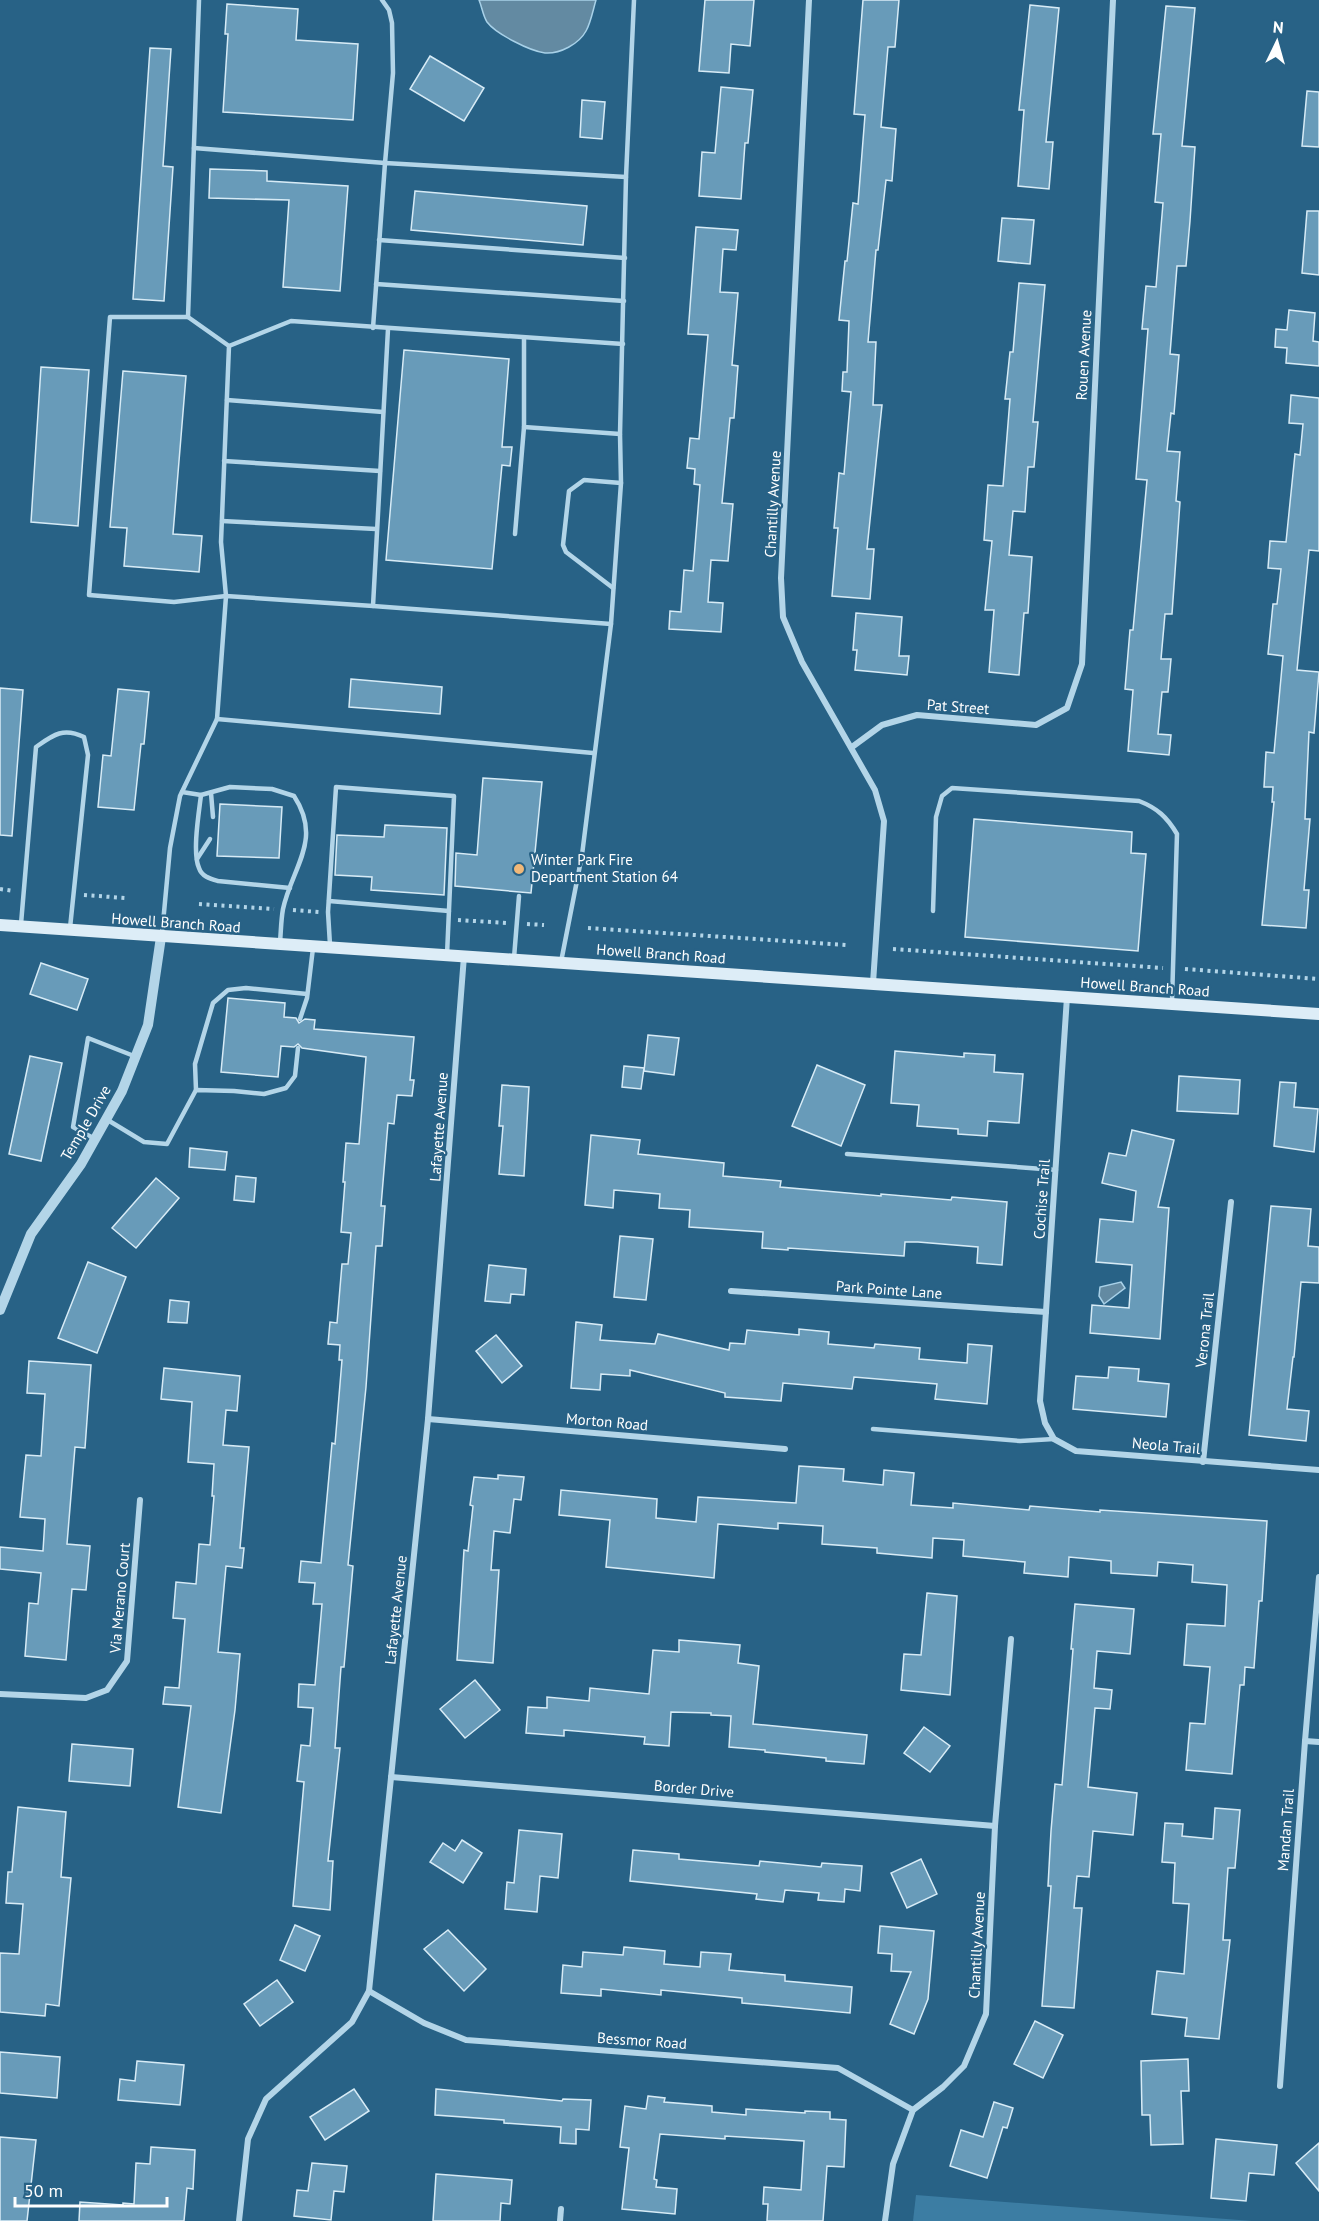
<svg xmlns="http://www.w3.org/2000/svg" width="1319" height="2221" font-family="'PT Sans',sans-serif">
	<rect width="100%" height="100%" fill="#286286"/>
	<polygon fill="#3c7da3" points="916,2195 1252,2221 913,2221"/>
	<g fill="#638aa2" stroke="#a8d1e8" stroke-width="1.5">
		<path d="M479,0H596C593,10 591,22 586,31C579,44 560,54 545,53C530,51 496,34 487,22C483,16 482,7 479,0Z"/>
		<polygon points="1121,1282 1125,1288 1104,1304 1099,1296 1100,1287"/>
	</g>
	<g fill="#689bb9" stroke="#d7ebf6" stroke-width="1.5">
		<polygon points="705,0 754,0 750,46 731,44 729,73 699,71"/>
		<polygon points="863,0 899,0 895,47 888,47 881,127 896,129 892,181 886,180 878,250 876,250 868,342 876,342 873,405 882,405 867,549 874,549 870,599 832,596 838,528 834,528 839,473 844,474 851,392 842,391 843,372 847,372 849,321 839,320 845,261 847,261 853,203 858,204 865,115 854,114"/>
		<polygon points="227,4 298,9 296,40 358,44 353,120 223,112 228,34 225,34"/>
		<polygon points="1030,5 1059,8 1046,142 1053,142 1049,189 1018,186 1024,110 1019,110"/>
		<polygon points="1166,6 1195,8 1182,146 1195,147 1190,221 1186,266 1177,266 1170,354 1179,355 1174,414 1171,413 1167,451 1180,452 1176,501 1180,502 1172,614 1165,614 1161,659 1171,659 1168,692 1162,692 1158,734 1171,735 1169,755 1128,751 1133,690 1125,689 1130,630 1133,630 1147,480 1136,479 1148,329 1142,329 1146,286 1156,287 1163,203 1155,202 1161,134 1153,134"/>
		<polygon points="150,48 171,49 163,166 173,167 164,301 133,299"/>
		<polygon points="430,56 484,88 464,121 410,89"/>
		<polygon points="721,87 753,90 748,143 745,143 741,199 699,196 702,152 715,153"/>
		<polygon points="1307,91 1319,92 1319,147 1302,146"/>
		<polygon points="582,100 605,102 602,139 580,137"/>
		<polygon points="210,169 267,171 267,181 348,186 340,291 283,287 289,200 209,198"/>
		<polygon points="415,191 587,206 583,245 411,230"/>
		<polygon points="1307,211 1319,211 1319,275 1302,273"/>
		<polygon points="1002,218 1034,220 1030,264 998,261"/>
		<polygon points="696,227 738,230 736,250 723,249 720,292 738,293 732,365 738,366 734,418 730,418 722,503 733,504 728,561 711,560 708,602 723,603 721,632 669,629 670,611 681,612 684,570 693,571 700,485 694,484 695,469 687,468 690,438 699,439 708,335 688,334"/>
		<polygon points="1019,283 1045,285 1033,422 1038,422 1034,467 1028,467 1025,512 1013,511 1009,555 1032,557 1028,613 1024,613 1019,675 989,672 994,610 985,610 992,541 984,540 988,485 1003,486 1010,399 1005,399 1010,352 1013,352"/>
		<polygon points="1289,310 1315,313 1313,341 1319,342 1319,366 1286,363 1287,348 1275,347 1276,329 1287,330"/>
		<polygon points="404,350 509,359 502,447 512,447 510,466 502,465 492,569 386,560"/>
		<polygon points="41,367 89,370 78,526 31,522"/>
		<polygon points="123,371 186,376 173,534 202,536 199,572 124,566 127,528 110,527"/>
		<polygon points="1291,395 1319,398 1319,551 1309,550 1297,670 1319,672 1314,733 1309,732 1305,819 1310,819 1304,890 1309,890 1306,928 1262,925 1274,802 1272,802 1273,787 1264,787 1266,752 1274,753 1283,656 1268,654 1273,604 1277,604 1281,569 1268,568 1270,541 1286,542 1295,454 1300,455 1303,424 1289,423"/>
		<polygon points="856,613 902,617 899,656 909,656 907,675 855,670 857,650 853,650"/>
		<polygon points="351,679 442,687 440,714 349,707"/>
		<polygon points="0,688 23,690 12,836 0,835"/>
		<polygon points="118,689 149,692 144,744 141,744 134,810 98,807 103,755 111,756"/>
		<polygon points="483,778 542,782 531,893 455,886 456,853 477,855"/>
		<polygon points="220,804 282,807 279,858 217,856"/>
		<polygon points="974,819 1132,832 1131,853 1146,854 1138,951 965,937"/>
		<polygon points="385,825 447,828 444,895 371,890 372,877 335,875 337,835 384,837"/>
		<polygon points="41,963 88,979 77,1010 30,994"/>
		<polygon points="228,998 285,1003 284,1017 296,1018 299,1023 305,1019 315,1020 314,1029 414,1037 410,1080 414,1080 412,1096 397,1095 394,1124 388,1123 381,1206 385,1206 382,1246 376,1246 366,1387 348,1565 353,1566 344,1667 341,1667 335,1748 340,1748 328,1861 333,1861 330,1910 293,1906 304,1782 297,1781 301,1745 310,1746 313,1708 298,1707 299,1684 315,1685 322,1604 313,1604 315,1583 299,1582 301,1561 321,1563 332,1443 335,1444 342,1360 339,1360 340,1345 328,1344 330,1322 337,1323 342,1264 348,1264 351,1233 341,1232 345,1182 343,1182 346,1143 359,1144 366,1057 302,1048 298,1044 294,1047 281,1046 278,1077 221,1072"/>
		<polygon points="648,1035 679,1038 674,1075 644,1071"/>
		<polygon points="895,1051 964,1057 964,1053 995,1055 994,1072 1023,1074 1019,1123 988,1121 987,1136 958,1134 958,1129 917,1126 919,1105 891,1103"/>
		<polygon points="30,1056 62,1063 41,1161 9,1154"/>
		<polygon points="817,1065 865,1085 841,1146 792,1126"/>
		<polygon points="624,1066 644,1068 641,1089 622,1087"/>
		<polygon points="1179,1076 1240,1080 1238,1114 1177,1111"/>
		<polygon points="1280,1082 1296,1083 1294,1107 1318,1109 1314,1152 1274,1146"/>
		<polygon points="502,1085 529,1087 524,1176 499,1174 503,1126 499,1126"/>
		<polygon points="1132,1130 1174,1140 1158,1207 1169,1208 1160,1339 1090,1333 1092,1305 1129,1308 1132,1265 1096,1262 1100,1219 1133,1222 1136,1191 1102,1183 1109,1153 1126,1156"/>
		<polygon points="591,1135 640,1140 638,1154 724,1163 723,1176 781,1181 780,1187 881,1196 881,1194 951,1200 952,1197 1007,1202 1002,1265 977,1263 978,1247 918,1242 905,1242 904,1256 788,1248 788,1250 762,1248 763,1232 689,1227 690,1210 659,1208 660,1194 614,1190 613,1208 585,1205"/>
		<polygon points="190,1148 227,1152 225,1170 189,1167"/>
		<polygon points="236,1176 256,1178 254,1202 234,1200"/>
		<polygon points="156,1178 179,1198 136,1248 112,1228"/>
		<polygon points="1271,1206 1311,1209 1308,1246 1319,1247 1319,1283 1301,1282 1294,1357 1293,1357 1287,1409 1309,1411 1306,1441 1249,1435"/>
		<polygon points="620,1236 653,1239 646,1300 614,1297"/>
		<polygon points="88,1262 126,1277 97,1353 58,1338"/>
		<polygon points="489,1265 526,1269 524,1295 511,1294 510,1303 485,1301"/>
		<polygon points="170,1300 189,1302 187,1323 168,1322"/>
		<polygon points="576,1322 602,1325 600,1340 655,1344 658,1334 729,1350 730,1343 745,1344 747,1330 799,1335 799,1329 829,1332 828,1344 874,1348 875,1344 920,1348 919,1359 967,1363 968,1344 992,1346 987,1404 935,1399 937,1384 854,1377 852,1389 783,1383 781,1401 725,1397 725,1393 630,1370 630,1376 601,1374 600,1390 571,1388"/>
		<polygon points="496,1335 522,1366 502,1383 476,1351"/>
		<polygon points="29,1361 91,1365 85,1448 75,1447 67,1544 90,1546 86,1590 72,1589 66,1660 25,1656 29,1603 38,1604 41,1573 0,1569 0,1547 43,1551 45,1519 20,1517 26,1455 41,1456 45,1394 27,1393"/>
		<polygon points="1109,1367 1139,1369 1138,1381 1169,1384 1166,1417 1073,1409 1076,1376 1108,1378"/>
		<polygon points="164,1368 240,1376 237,1411 226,1410 223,1445 249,1447 240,1548 244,1548 242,1568 226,1566 218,1652 240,1654 235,1710 221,1813 178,1807 191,1706 163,1704 165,1687 179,1688 185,1619 173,1618 176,1582 196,1584 199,1544 210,1545 214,1496 212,1496 214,1464 188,1462 192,1402 161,1399"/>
		<polygon points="799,1466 844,1469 843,1481 883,1485 884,1470 914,1473 911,1505 953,1508 953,1503 1029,1510 1030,1506 1100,1512 1100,1510 1267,1521 1262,1601 1259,1601 1254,1668 1245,1667 1244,1685 1240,1685 1232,1774 1186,1770 1190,1723 1205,1724 1210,1667 1184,1665 1187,1624 1225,1626 1227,1585 1192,1582 1193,1565 1158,1562 1157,1576 1111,1573 1111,1561 1069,1557 1068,1577 1024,1573 1025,1562 963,1556 964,1540 933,1538 932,1558 877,1553 877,1548 822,1544 823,1526 778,1523 778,1529 718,1524 714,1578 606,1567 610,1520 559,1515 561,1490 657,1499 656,1518 696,1522 698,1497 796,1503"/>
		<polygon points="498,1475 524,1477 521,1500 514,1499 510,1533 494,1531 491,1570 499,1570 493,1663 457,1660 464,1550 468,1551 473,1506 470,1505 474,1477 498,1479"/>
		<polygon points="927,1593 957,1596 950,1695 901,1690 904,1654 921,1655"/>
		<polygon points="1075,1604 1134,1609 1130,1654 1097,1651 1094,1688 1112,1690 1110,1709 1095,1708 1088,1787 1137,1793 1133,1835 1093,1831 1089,1877 1077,1876 1074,1908 1082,1908 1074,2008 1042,2006 1051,1886 1048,1886 1051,1831 1055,1784 1062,1785 1073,1649 1071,1649"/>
		<polygon points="679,1640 740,1645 738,1663 759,1666 753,1724 867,1735 864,1764 826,1761 826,1758 765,1752 765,1750 729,1747 731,1716 711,1715 711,1713 671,1712 669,1746 644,1744 645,1737 564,1730 564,1736 526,1733 528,1707 547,1708 547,1697 589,1701 590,1688 649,1694 653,1650 679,1652"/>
		<polygon points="475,1680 500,1710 465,1738 440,1709"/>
		<polygon points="924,1727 950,1746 930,1772 904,1753"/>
		<polygon points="72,1744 133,1749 130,1786 69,1781"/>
		<polygon points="18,1807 66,1812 61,1877 71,1878 59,2006 46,2004 45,2016 0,2012 0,1953 19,1954 23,1904 6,1903 8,1872 12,1872"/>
		<polygon points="1215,1808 1240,1810 1235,1868 1228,1868 1223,1940 1230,1940 1219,2039 1185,2036 1187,2018 1152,2014 1157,1971 1184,1974 1189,1904 1173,1903 1175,1863 1162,1862 1165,1823 1183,1824 1182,1836 1213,1839"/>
		<polygon points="519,1830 562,1834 558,1878 540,1876 537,1912 505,1909 507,1882 514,1883"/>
		<polygon points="462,1840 482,1853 463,1883 430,1862 443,1843 455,1851"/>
		<polygon points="633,1850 679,1854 679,1859 759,1866 760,1861 821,1867 822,1863 862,1866 860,1891 845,1889 844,1902 818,1900 819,1893 785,1890 783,1902 756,1899 757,1894 630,1881"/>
		<polygon points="921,1859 937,1894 907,1908 891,1873"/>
		<polygon points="295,1925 320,1936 305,1971 280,1960"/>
		<polygon points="880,1926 934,1931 928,1999 914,2034 890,2024 911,1972 891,1971 892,1954 878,1953"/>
		<polygon points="448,1930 486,1969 464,1991 424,1949"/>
		<polygon points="624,1947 665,1951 664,1964 700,1967 701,1952 731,1954 729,1970 785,1975 785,1981 852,1987 850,2013 742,2003 742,1998 661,1990 661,1995 601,1989 601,1996 561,1993 563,1965 582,1967 583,1952 623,1955"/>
		<polygon points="277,1980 293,2002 260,2026 244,2004"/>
		<polygon points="1035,2021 1063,2035 1043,2078 1014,2064"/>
		<polygon points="0,2052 60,2057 57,2098 0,2093"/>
		<polygon points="1188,2059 1189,2091 1181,2091 1183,2144 1151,2145 1150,2115 1142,2115 1141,2061"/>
		<polygon points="137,2061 184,2065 180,2105 118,2100 120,2079 135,2081"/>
		<polygon points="354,2089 369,2111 325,2140 310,2117"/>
		<polygon points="436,2089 562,2101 563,2099 591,2100 589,2130 576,2129 576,2144 560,2143 561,2127 504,2123 504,2120 435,2115"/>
		<polygon points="648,2096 665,2098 664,2102 712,2106 712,2112 746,2115 746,2109 805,2113 805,2111 830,2112 830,2119 846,2120 844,2167 827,2166 823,2221 767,2221 768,2204 763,2204 764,2187 801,2190 804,2141 725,2136 725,2139 660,2134 654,2179 657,2180 656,2187 677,2189 675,2214 622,2209 629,2148 620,2147 625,2106 646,2109"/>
		<polygon points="994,2102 1013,2108 1007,2128 1003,2127 987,2178 950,2166 961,2130 983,2137"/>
		<polygon points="0,2137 36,2140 27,2221 0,2221"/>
		<polygon points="1216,2139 1277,2145 1274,2175 1249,2173 1246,2201 1211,2198"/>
		<polygon points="1319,2143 1319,2191 1296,2163"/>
		<polygon points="151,2147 195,2150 193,2189 187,2188 184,2221 79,2221 80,2202 123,2205 123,2203 134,2204 136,2163 150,2164"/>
		<polygon points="312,2163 347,2166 344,2192 334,2191 331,2220 294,2216 297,2190 308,2191"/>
		<polygon points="436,2174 512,2180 510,2204 501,2203 500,2221 433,2221"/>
	</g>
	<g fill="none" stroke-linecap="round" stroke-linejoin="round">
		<g stroke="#b3d5e8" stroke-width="4" stroke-dasharray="3 4.5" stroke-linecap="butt">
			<polyline points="0,889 14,891"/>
			<polyline points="84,895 125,898"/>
			<polyline points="199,904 274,909"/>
			<polyline points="293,910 319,912"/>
			<polyline points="458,920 507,923"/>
			<polyline points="527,924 544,925"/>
			<polyline points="588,928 846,945"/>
			<polyline points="893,949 1163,968"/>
			<polyline points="1185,969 1319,979"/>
		</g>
		<g stroke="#b3d5e8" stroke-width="4.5">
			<polyline points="199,0 188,317 229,346 221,542 226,596 217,719 593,753"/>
			<polyline points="194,148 385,163 393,73 392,23 389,10 382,0"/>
			<polyline points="379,240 625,258"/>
			<polyline points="376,284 624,301"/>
			<polyline points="188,317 110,317 89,595 174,602 226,596 373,606"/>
			<polyline points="373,328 385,163 626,177"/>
			<polyline points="388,329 373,606 611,624"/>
			<polyline points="524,339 524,427 620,434"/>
			<polyline points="229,346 291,321 623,344"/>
			<polyline points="227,400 383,412"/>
			<polyline points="224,461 380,471"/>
			<polyline points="222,521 376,529"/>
			<polyline points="515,534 524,427"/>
			<polyline points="613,588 566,552 563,545 569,491 584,480 621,483"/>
			<path d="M182,792L201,795L230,787L272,789L294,796C323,840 292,867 283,909C281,920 281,931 280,942"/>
			<polyline points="211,793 213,817"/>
			<path d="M201,795C199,812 192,853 199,868C202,877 211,879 218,881L290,888"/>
			<polyline points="197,859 210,839"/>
			<polyline points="329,901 449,911"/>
			<path d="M933,911L936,817L942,796L952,788L1139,801C1157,808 1167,817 1177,834L1172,1001"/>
			<path d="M21,924L36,747C53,735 63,727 84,737L88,755L70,928"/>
			<polyline points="162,934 170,848 180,796 217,719"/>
			<polyline points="330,945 328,912 336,787 454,796 447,955"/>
			<polyline points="514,958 519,896"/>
			<polyline points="561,962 582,855 611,624 621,483 620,434 626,177 634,0"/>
			<polyline points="300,1019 307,998 313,948"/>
			<polyline points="196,1090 195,1064 213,1003 228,990 246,988 307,994"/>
			<polyline points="106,1119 144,1142 167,1144 196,1090 234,1091 264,1094 286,1088 295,1076 298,1048"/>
			<polyline points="95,1139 73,1127 88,1038 134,1056"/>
			<polyline points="847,1154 1056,1170"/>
			<polyline points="873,1429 1020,1441 1054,1439"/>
		</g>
		<g stroke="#b3d5e8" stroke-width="6">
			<polyline points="809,0 781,578 783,617 802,662 875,790 884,821 873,983"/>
			<polyline points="852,747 882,725 917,715 1036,725 1067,708 1082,664 1113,0"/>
			<polyline points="1067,997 1040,1401 1045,1423 1054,1439 1076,1451 1319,1470"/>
			<polyline points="731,1291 1046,1312"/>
			<polyline points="428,1419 785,1449"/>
			<polyline points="1203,1462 1231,1202"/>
			<polyline points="0,1694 86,1698 107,1690 127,1661 140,1500"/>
			<polyline points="1305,1741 1319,1742"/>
			<polyline points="391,1777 995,1826"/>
			<polyline points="369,1991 424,2023 466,2040 838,2068 913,2110"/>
			<polyline points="1280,2086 1305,1741 1319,1577"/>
			<polyline points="239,2221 248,2139 266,2099 352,2022 369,1991 428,1419 464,956"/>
			<polyline points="560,2221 561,2209"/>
			<polyline points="885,2221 893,2164 913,2110 943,2087 964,2066 986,2014 995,1826 1011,1639"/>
		</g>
		<polyline stroke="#b3d5e8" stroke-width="10" points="0,1310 31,1234 81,1164 122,1091 148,1025 161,937"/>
		<polyline stroke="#ddedf7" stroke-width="12" points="0,925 1319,1014"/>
	</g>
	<circle fill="#f0b879" stroke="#286286" stroke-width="2" cx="519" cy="869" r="6"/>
	<g text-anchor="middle" stroke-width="4.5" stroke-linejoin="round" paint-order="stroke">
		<g font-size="15" fill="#fff" stroke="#286286">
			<text transform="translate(1084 355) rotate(-87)" y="5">Rouen Avenue</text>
			<text transform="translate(773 504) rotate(-87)" y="5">Chantilly Avenue</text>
			<text transform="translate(958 707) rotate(4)" y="5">Pat Street</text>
			<text transform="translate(176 923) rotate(4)" y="5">Howell Branch Road</text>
			<text transform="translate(661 954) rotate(4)" y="5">Howell Branch Road</text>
			<text transform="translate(1145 987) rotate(4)" y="5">Howell Branch Road</text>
			<text transform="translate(86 1123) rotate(-60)" y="5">Temple Drive</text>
			<text transform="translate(439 1127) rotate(-86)" y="5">Lafayette Avenue</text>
			<text transform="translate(1042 1199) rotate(-86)" y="5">Cochise Trail</text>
			<text transform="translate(889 1290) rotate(4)" y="5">Park Pointe Lane</text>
			<text transform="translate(1205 1330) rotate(-84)" y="5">Verona Trail</text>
			<text transform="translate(607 1422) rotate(5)" y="5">Morton Road</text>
			<text transform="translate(1166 1446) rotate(5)" y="5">Neola Trail</text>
			<text transform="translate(120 1598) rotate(-85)" y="5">Via Merano Court</text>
			<text transform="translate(396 1610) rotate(-84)" y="5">Lafayette Avenue</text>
			<text transform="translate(694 1789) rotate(5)" y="5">Border Drive</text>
			<text transform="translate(1286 1830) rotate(-86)" y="5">Mandan Trail</text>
			<text transform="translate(977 1945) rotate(-87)" y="5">Chantilly Avenue</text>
			<text transform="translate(642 2041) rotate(4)" y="5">Bessmor Road</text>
		</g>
		<g font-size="15" fill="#fff" stroke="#286286" text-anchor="start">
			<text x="531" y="865">Winter Park Fire<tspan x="531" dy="17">Department Station 64</tspan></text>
		</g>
	</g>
	<g transform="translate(1277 42) rotate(5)" stroke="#286286" stroke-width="4.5" paint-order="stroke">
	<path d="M0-4.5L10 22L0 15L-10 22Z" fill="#ffffff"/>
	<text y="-9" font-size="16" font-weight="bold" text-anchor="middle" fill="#ffffff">N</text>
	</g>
	<path d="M15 2197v9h152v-9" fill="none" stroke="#ffffff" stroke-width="3"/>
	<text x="24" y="2197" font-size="18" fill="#ffffff" stroke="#286286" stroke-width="4.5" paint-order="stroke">50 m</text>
</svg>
